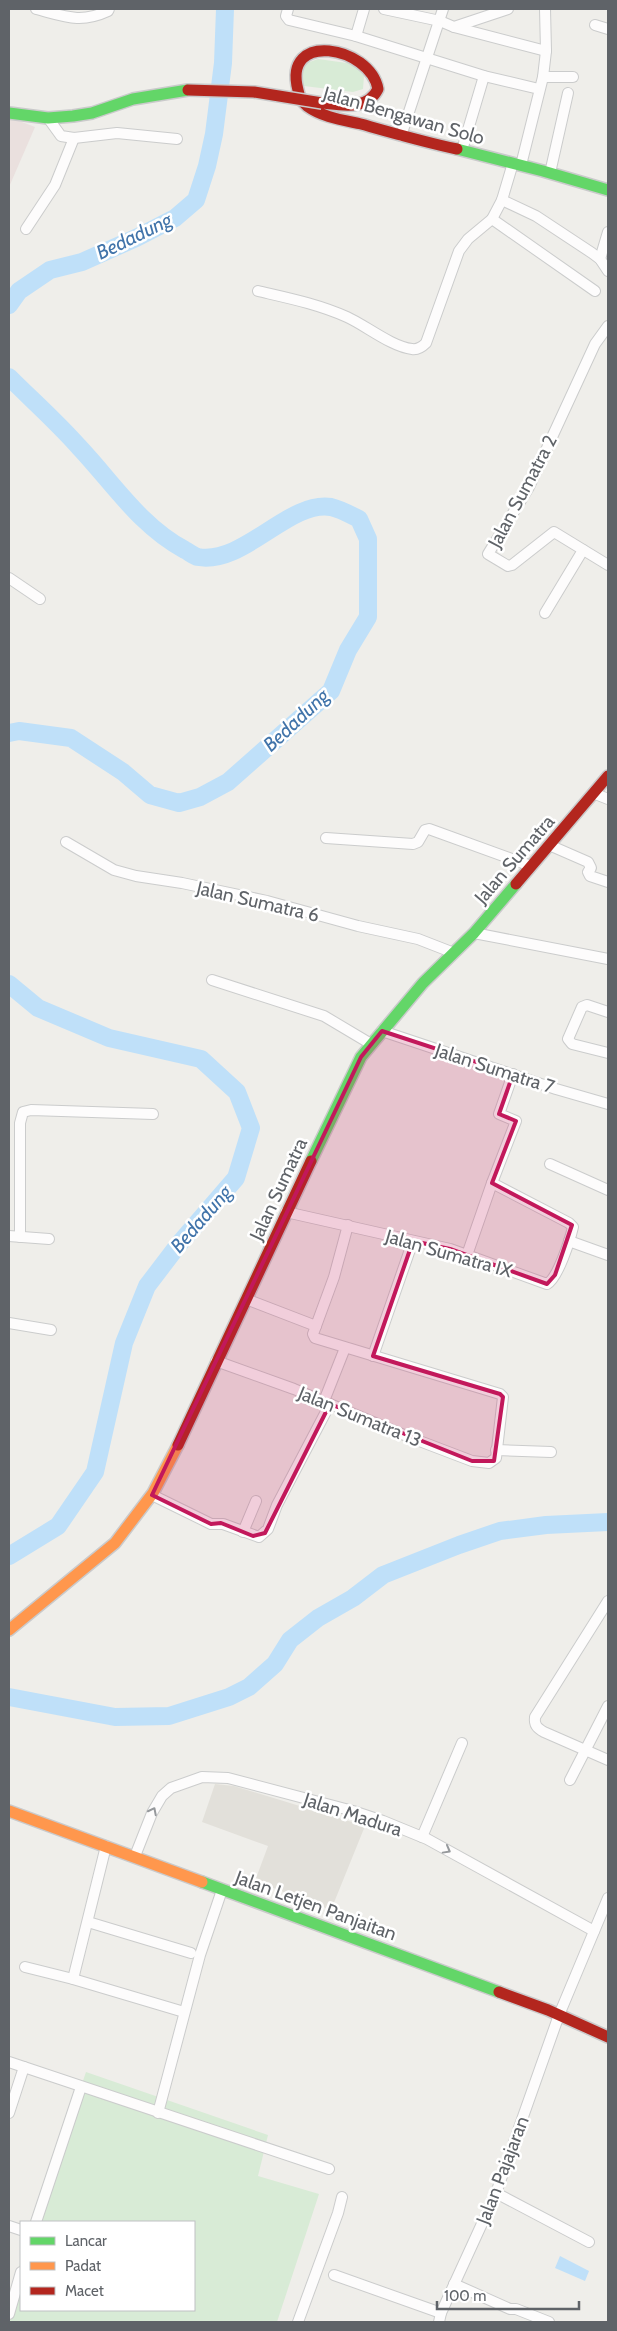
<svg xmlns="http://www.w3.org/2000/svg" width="617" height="2331" font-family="Cabin,sans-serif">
	<rect width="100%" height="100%" fill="#efeeea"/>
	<polygon fill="#e2e0da" points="215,1784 234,1786 365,1826 331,1910 255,1881 268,1846 202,1822"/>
	<polygon fill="#eae0de" points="9,117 35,127 9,187"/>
	<g fill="#d8ebd6">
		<polygon points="318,59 354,64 364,76 363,89 353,92 304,86 298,80 304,64"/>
		<polygon points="86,2072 268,2135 258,2176 319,2194 277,2322 9,2322 9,2298 21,2261 21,2310 194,2310 194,2222 35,2222"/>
	</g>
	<polygon fill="#bfe0f9" points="560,2256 589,2271 585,2281 555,2268"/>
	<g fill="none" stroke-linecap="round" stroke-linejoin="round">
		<g stroke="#bfe0f9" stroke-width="18">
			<polyline points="9,305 19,291 50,270 82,262 136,238 175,218 196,200 207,166 214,134 223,63 225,9"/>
			<path d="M9,377C32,400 57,422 79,447C113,483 140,526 185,550C189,552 194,556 198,557C244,565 289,500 331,507C340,509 351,515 359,519L368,539V617L348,650L331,691L228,782L200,797L179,803L150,795L123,772L71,738L19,731L9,733"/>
			<polyline points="9,984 38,1008 109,1038 201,1059 237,1092 251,1128 236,1178 179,1244 147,1286 124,1343 95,1472 58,1526 9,1556"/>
			<polyline points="9,1697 115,1717 169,1716 229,1697 249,1687 275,1664 290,1640 318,1618 353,1598 383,1575 459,1545 500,1531 546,1525 608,1522"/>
		</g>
		<g stroke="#cbcccc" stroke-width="12">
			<g id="street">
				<path d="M36,9C64,16 80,24 108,11L109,9"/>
				<polyline points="288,9 286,16 289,20 356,36 484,76 539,89"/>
				<polyline points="384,9 440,21 454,27 508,9"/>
				<polyline points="595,25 608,29"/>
				<polyline points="454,27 546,51"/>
				<polyline points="356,36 364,9"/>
				<polyline points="543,77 573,77"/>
				<polyline points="48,118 61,136 74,138 117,133 177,139"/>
				<polyline points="401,136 443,9"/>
				<polyline points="462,150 484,76"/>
				<polyline points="521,165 543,77 546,51 545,9"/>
				<polyline points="550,173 568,93"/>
				<polyline points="502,200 536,216 592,253 600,259 608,271"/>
				<polyline points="492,219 595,291"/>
				<polyline points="26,229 55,185 74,138"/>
				<polyline points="600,259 608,232"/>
				<path d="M258,291C288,298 318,304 347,317C365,325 392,347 412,349C418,350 422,347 426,343L459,251L468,239L492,219L502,200L513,163"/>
				<polyline points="608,326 595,344 529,487 488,554 508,566 512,565 554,532 608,565"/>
				<polyline points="9,578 40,599"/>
				<polyline points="545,613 583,550"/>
				<polyline points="593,793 608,799"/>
				<polyline points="326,838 413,844 418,842 425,830 429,829 531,866"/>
				<polyline points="66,842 114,870 136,876 182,883 267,901 358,926 418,939 454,953"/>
				<polyline points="549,845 588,862 591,868 588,872 590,876 608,882"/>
				<polyline points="474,933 608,959"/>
				<polyline points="212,980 324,1016 371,1044"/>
				<polyline points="608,1012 587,1005 582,1007 568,1039 572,1044 608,1053"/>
				<polyline points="382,1031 556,1089 608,1104"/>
				<polyline points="550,1164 608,1190"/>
				<polyline points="492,1183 516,1121 499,1114 513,1074"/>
				<path d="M286,1212L450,1249L547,1284C558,1278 570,1240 573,1227L569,1223L492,1183L467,1255"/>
				<polyline points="9,1236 49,1239"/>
				<polyline points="20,1237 20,1123 23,1112 31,1110 153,1114"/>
				<polyline points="569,1241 608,1255"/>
				<polyline points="9,1323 51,1330"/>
				<polyline points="316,1326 334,1277 348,1225"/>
				<polyline points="373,1356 413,1241"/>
				<polyline points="216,1361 294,1389 409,1437 472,1461 489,1463 496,1458 503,1397 500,1394 315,1338 313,1334 316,1326 246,1299"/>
				<polyline points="324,1401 345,1348"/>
				<polyline points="496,1450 551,1452"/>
				<polyline points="152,1495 211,1524 223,1524 259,1537 268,1529 277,1505 330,1404"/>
				<polyline points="243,1532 256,1501"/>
				<path d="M608,1601L535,1717C534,1725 537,1728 544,1732L608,1760"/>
				<polyline points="570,1780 608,1706"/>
				<polyline points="422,1837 462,1743"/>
				<polyline points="135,1856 152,1813 162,1796 171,1788 202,1777 228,1778 353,1811 383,1821 427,1839 594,1931"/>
				<polyline points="88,1922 191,1953"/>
				<polyline points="25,1967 73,1979 184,2012"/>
				<polyline points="73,1979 106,1846"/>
				<polyline points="9,2062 329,2169"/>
				<polyline points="9,2113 24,2067"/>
				<polyline points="158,2113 200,1955 222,1890"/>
				<polyline points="496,2193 589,2242"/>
				<polyline points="36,2222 81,2087"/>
				<polyline points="9,2226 21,2230"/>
				<polyline points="334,2275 441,2313"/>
				<polyline points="454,2284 510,2309 516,2309 549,2322"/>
				<polyline points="9,2314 21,2272"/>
				<polyline points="298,2322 338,2213 342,2197"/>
				<polyline points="439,2322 441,2313 496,2193 559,2015 608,1898"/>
			</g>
		</g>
		<g stroke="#cacacb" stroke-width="14">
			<g id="fast">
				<polyline points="9,113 48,118 73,116 92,113 133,99 188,90"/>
				<polyline points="457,149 543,171 608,190"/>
				<polyline points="311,1161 361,1057 423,983 474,933 516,884"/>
				<polyline points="202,1882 499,1992"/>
			</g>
		</g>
		<g stroke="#cacacb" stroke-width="14">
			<g id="slow">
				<polyline points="9,1630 115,1543 153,1493 178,1445"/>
				<polyline points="9,1811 202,1882"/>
			</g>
		</g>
		<g stroke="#cacacb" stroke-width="14">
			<g id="jam">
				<path d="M322,103C342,105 367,111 378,89C370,46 282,30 298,90C299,96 302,102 307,106C322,117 343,120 361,124C393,133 424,142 457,149"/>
				<polyline points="516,884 608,776"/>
				<polyline points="178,1445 311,1161"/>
				<polyline points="499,1992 548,2010 608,2037"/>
			</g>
		</g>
		<use href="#street" stroke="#fdfcfc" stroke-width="10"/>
		<use href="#fast" stroke="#63d668" stroke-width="11"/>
		<use href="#slow" stroke="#ff974d" stroke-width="11"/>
		<use href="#jam" stroke="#b3261e" stroke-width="11"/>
		<g stroke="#cacacb" stroke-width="14" stroke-linecap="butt">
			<polyline id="jam-bridge" points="188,90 254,92 322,103"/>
		</g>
		<use href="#jam-bridge" stroke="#b3261e" stroke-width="11"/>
	</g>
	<defs><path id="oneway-chevron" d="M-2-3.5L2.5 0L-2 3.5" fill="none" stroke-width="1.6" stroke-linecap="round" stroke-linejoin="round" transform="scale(1.25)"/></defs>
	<g stroke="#96999c">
		<use href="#oneway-chevron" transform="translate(153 1811) rotate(-63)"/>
		<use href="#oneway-chevron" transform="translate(447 1850) rotate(29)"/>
	</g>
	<path fill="#c2185b" fill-opacity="0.2" stroke="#c2185b" stroke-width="4" stroke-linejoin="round" d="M382,1031L513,1074L499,1114L516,1121L492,1183L572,1225L555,1275L547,1284L450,1249L413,1241L373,1356L500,1394L503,1397L494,1461H472L330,1404L265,1533L253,1536L221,1523L211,1524L152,1495L361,1057Z"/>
	<g text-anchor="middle" stroke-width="5" stroke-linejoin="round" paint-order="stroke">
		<g font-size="19" fill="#5f6368" stroke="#fff">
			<text transform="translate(404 115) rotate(16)" y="7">Jalan Bengawan Solo</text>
			<text transform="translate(522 491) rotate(-62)" y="7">Jalan Sumatra 2</text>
			<text transform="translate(514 859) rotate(-49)" y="7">Jalan Sumatra</text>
			<text transform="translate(258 901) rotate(13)" y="7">Jalan Sumatra 6</text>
			<text transform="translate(495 1068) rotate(18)" y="7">Jalan Sumatra 7</text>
			<text transform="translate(278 1189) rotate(-65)" y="7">Jalan Sumatra</text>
			<text transform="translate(449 1253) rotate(16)" y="7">Jalan Sumatra IX</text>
			<text transform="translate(360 1416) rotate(22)" y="7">Jalan Sumatra 13</text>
			<text transform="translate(353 1814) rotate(18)" y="7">Jalan Madura</text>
			<text transform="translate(316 1905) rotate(20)" y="7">Jalan Letjen Panjaitan</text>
			<text transform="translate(502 2170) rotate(-69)" y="7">Jalan Pajajaran</text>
		</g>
		<g font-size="20" font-style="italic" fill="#4174aa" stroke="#fff">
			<text transform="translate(134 236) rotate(-26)" y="7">Bedadung</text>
			<text transform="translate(296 720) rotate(-43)" y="7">Bedadung</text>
			<text transform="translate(201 1219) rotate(-49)" y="7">Bedadung</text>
		</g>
	</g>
	<rect width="617" height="2331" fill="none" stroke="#5f6368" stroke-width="20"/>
	<rect x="20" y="2221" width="175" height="90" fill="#ffffff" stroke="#bfc1c3"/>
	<rect x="30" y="2237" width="25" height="8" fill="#63d668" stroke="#bfc1c3"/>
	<text x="65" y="2246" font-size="15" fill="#5f6368">Lancar</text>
	<rect x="30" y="2262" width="25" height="8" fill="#ff974d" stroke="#bfc1c3"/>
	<text x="65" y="2271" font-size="15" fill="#5f6368">Padat</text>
	<rect x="30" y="2287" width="25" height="8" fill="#b3261e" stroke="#bfc1c3"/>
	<text x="65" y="2296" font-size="15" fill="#5f6368">Macet</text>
	<path d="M437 2301v8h142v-8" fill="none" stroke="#5f6368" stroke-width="2.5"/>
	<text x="444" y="2301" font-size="15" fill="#5f6368" stroke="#ffffff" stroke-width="4" paint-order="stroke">100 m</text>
</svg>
